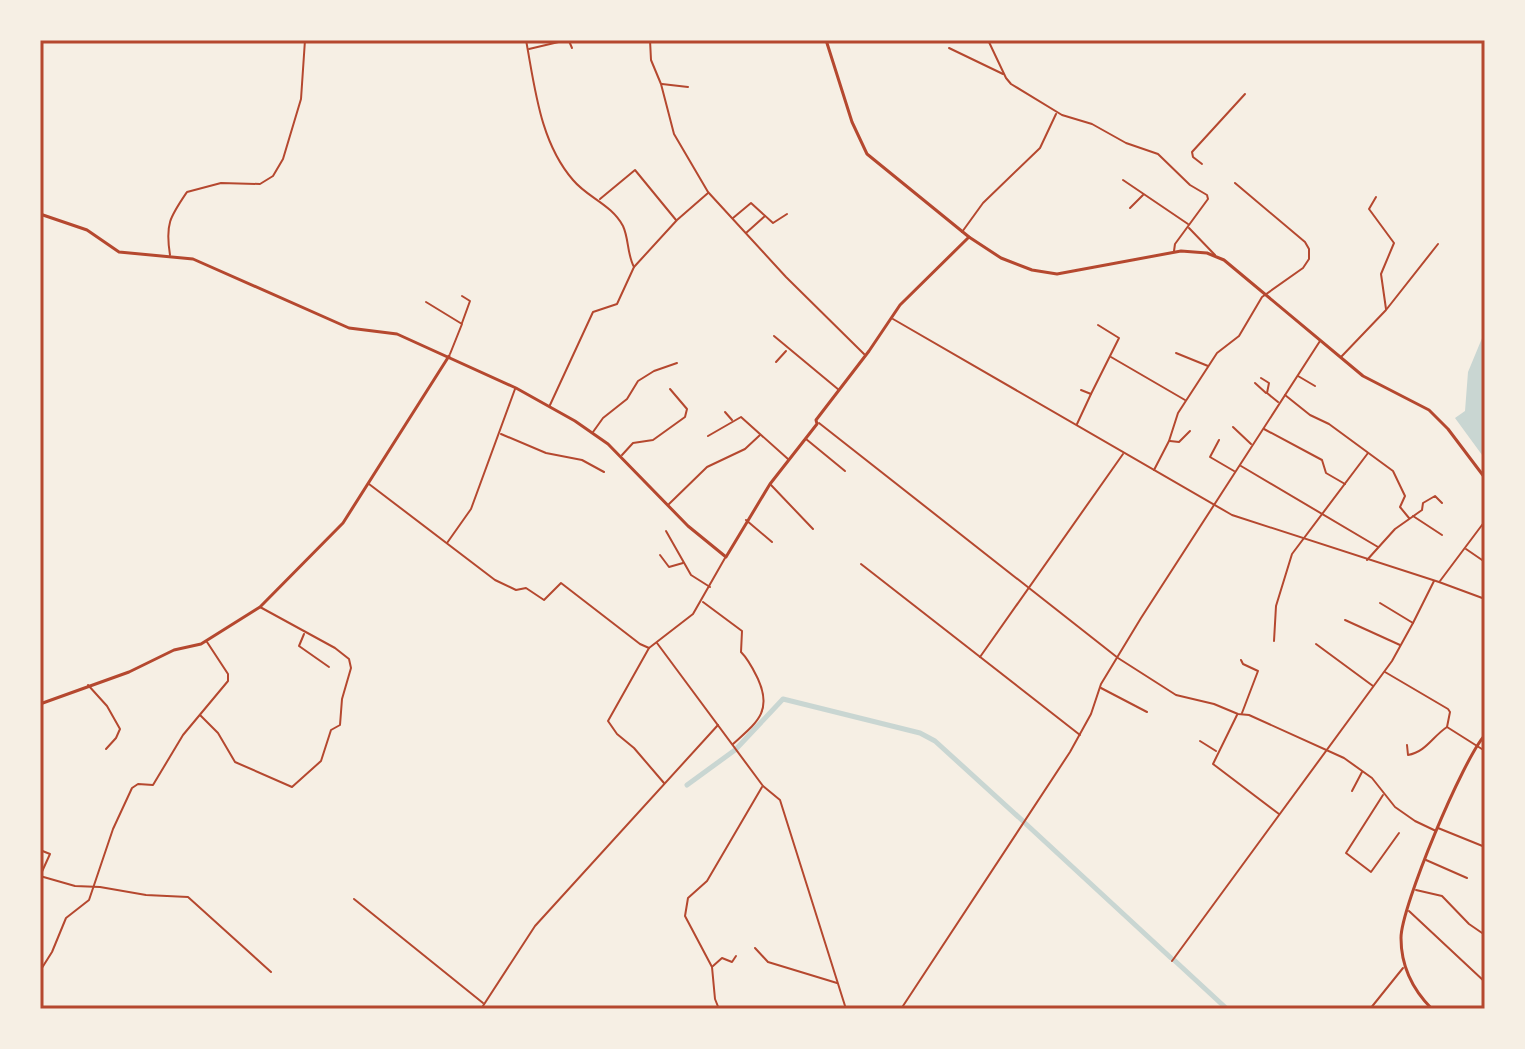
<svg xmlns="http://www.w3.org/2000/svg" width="1525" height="1049" font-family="'Asap Condensed',sans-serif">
	<rect width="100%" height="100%" fill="#f6efe4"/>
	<polygon fill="#c9d6d2" points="1485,331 1485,459 1455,418 1465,411 1468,372"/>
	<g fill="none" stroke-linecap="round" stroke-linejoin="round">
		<g stroke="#c9d6d2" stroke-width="5">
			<polyline points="737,748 783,699 920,733 935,741 1024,822"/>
			<polyline points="687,785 735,750"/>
			<polyline points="1026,824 1171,958"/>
			<polyline points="1174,960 1227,1009"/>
		</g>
		<g stroke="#b5482f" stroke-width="2">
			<path d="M526,40C535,88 540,142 573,180C588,198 611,204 623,226C629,239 627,254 634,267"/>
			<polyline points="650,40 651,60 661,84 674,134 708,192 786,277 864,354"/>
			<polyline points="988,40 1006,78 1011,84 1062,115 1092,124 1126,143 1158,154 1190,185 1207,195 1208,199 1175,244 1174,251"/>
			<polyline points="569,41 572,48"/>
			<polyline points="949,48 1003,74"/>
			<polyline points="529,49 567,40"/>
			<polyline points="662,84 688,87"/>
			<polyline points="1202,164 1193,157 1192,152 1245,94"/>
			<polyline points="1123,180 1188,224"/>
			<polyline points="1376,197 1369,209 1394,243 1381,274 1386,309"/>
			<polyline points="600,199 635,170 676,220"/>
			<polyline points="1130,208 1143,195"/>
			<polyline points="733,218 751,203 773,223 787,214"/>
			<polyline points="1189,228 1215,255"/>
			<polyline points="962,232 983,203 1040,148 1056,114"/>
			<polyline points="746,233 765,216"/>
			<path d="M170,255C165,224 170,217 187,192L221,183L260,184L273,176L283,159L301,99L305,40"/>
			<polyline points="426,302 462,324 450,354"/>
			<polyline points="893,319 1232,515 1439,582 1485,599"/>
			<polyline points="462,323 470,301 462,296"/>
			<polyline points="774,336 839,390"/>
			<polyline points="1176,353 1208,366"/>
			<polyline points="1111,357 1185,400"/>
			<polyline points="1341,357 1386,310 1438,244"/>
			<polyline points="776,362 786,351"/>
			<polyline points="1298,376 1315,386"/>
			<polyline points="1261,378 1269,383 1267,393 1278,402"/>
			<polyline points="1255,383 1266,393"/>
			<polyline points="1081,390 1091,394 1119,338 1098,325"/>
			<polyline points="1285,395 1310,415 1329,424 1393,471 1405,496 1400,507 1409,518"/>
			<polyline points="550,405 593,312 617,304 634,267 677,220 708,193"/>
			<polyline points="725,412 732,420"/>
			<polyline points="819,423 1118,658 1176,695 1214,704 1238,714 1249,715 1344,758 1372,778 1395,807 1415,821 1436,831"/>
			<polyline points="1077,424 1091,394"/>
			<polyline points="1233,427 1251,444"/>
			<polyline points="1264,429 1322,460 1326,473 1345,484"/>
			<polyline points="593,432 603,418 627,399 638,381 654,371 677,363"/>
			<polyline points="501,434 546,453 582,460 604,472"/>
			<polyline points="708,436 741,417 788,459"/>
			<polyline points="806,439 845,471"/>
			<polyline points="1219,440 1210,457 1234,471"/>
			<polyline points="1170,441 1179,442 1190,431"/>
			<polyline points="622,455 633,443 653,440 685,417 687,409 670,389"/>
			<polyline points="1241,466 1378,547"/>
			<polyline points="1154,470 1169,441 1178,413 1217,353 1239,336 1262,297 1303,268 1309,259 1309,249 1305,242 1235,183"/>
			<polyline points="369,484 495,580 516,590 526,588 544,600 561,583 640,644 649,648"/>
			<polyline points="771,485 813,529"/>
			<polyline points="669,504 707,467 745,449 760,435"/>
			<polyline points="1413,516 1442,535"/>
			<polyline points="746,520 772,542"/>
			<polyline points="666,531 691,575 710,587"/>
			<polyline points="447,543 471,509 515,389"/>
			<polyline points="1466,549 1485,562"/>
			<polyline points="660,555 669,567 683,563"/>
			<polyline points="1367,560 1395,529 1422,510 1423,503 1435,496 1442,503"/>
			<polyline points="861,564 1080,735"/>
			<polyline points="1440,581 1485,521"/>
			<path d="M703,602L742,631L741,652C749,660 753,669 758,679C773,712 756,723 733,744"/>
			<polyline points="1380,603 1413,623 1434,581"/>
			<polyline points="1345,620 1400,645"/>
			<polyline points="304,634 299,646 329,667"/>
			<polyline points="1274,641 1276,606 1292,554 1368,453"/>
			<polyline points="657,643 763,786 780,800 846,1009"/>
			<polyline points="1316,644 1373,686"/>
			<polyline points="980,657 1123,454"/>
			<polyline points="1241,660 1243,664 1258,671 1242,713"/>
			<polyline points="1385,672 1448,709 1450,712 1447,727"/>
			<polyline points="88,685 107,706 120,729 116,738 106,749"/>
			<polyline points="1101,688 1147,712"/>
			<polyline points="200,715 218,733 235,762 292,787 321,761 331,730 340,725 342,699 351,668 349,659 335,648 260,607"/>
			<polyline points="1237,715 1213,764 1279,814"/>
			<polyline points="1200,741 1216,751"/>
			<path d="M1407,745L1408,755C1426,752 1433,736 1447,727L1485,751"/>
			<polyline points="664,783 634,748 617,734 608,721 649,648 693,614 725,558"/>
			<polyline points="1352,791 1362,772"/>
			<polyline points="1383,795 1346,853 1371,872 1399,833"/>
			<polyline points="1438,828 1485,847"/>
			<polyline points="40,850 50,854 40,876"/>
			<polyline points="1426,860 1467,878"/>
			<polyline points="40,876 75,886 100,887 146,895 188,897 271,972"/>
			<polyline points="1416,890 1442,896 1469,924 1485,935"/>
			<polyline points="354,899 483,1003"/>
			<polyline points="1409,911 1485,982"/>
			<polyline points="755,948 768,962 837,983"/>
			<polyline points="1172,961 1392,661 1413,623"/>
			<polyline points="713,966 722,958 732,962 736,956"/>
			<polyline points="40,971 52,952 66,918 89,900 113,829 132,788 138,784 153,785 183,735 228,681 228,674 207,642"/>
			<polyline points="481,1009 535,926 718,725"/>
			<polyline points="719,1009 715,999 712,967 685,916 688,898 707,881 762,787"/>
			<polyline points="901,1009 1070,752 1091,714 1101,684 1141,618 1320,341"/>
			<polyline points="1370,1009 1403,968"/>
			<polyline points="1483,1009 1485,1007"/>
		</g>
		<g stroke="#b5482f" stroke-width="3">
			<polyline points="826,40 852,122 867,154 969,237 1001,258 1032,270 1057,274 1181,251 1207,253 1224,260 1363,376 1429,410 1448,429 1485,478"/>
			<polyline points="40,214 87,230 119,252 193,259 349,328 397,334 516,388 575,421 608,444 688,526 726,557 770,484 817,424 816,420 869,351 900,305 969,237"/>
			<polyline points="40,704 129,672 174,650 201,644 260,607 343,523 449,356"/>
			<path d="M1432,1009C1412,989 1401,967 1401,938C1401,907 1463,759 1485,735"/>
		</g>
	</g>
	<rect width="1525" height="1049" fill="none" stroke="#f6efe4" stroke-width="84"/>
	<rect x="42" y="42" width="1441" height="965" fill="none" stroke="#b5482f" stroke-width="3"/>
</svg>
